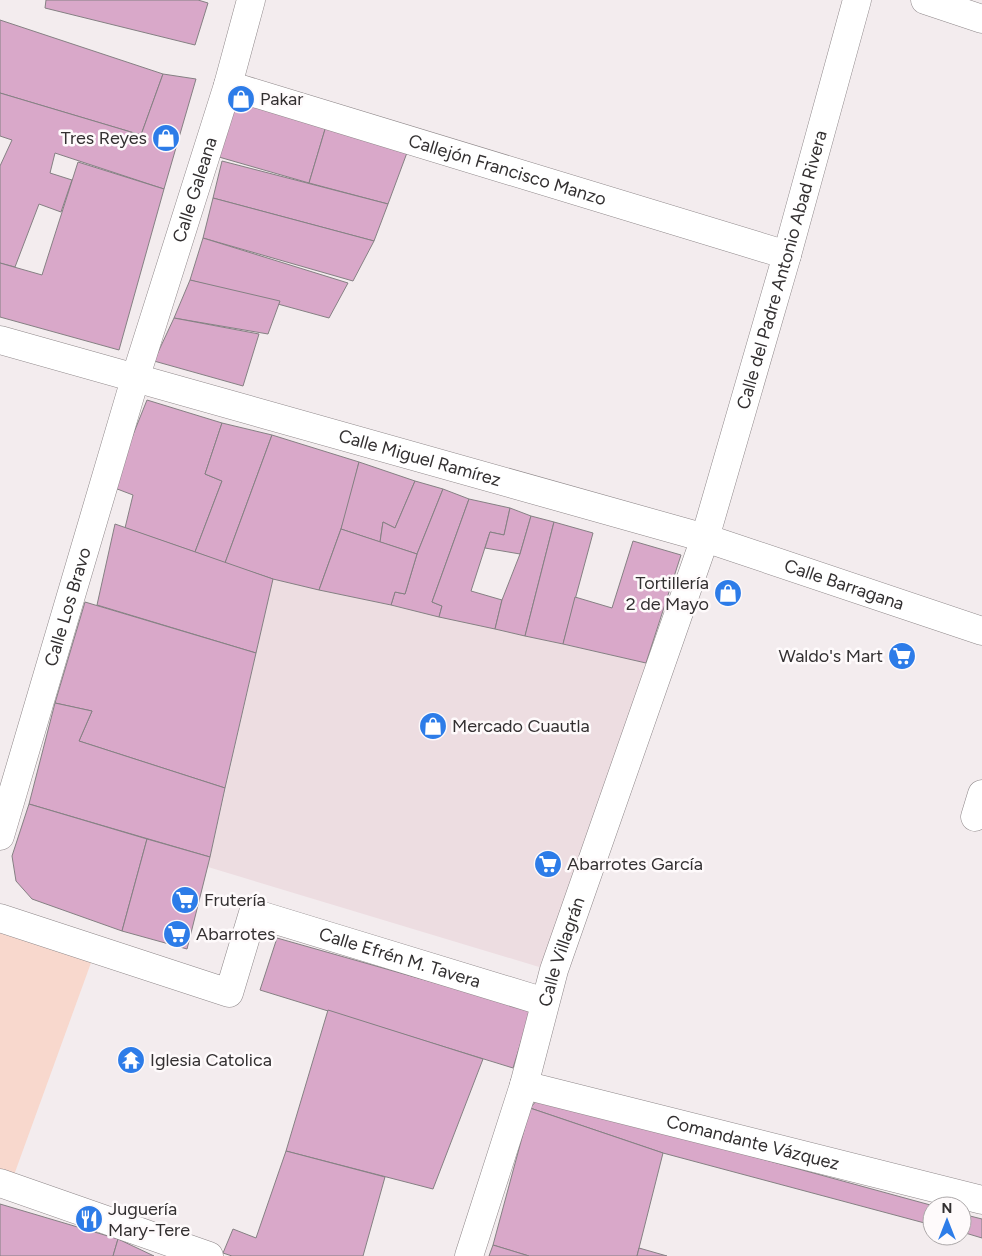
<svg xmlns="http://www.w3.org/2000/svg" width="982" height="1256" font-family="Figtree,sans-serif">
	<rect width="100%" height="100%" fill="#f3ecee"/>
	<polygon fill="#eddde1" points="273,579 646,663 549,970 208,867"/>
	<polygon fill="#f8d8cd" points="0,918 96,949 10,1186 0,1183"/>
	<g fill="#d9a8c9" stroke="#858083">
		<polygon points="46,0 198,0 208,3 195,45 45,8"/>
		<polygon points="0,20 163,74 141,135 0,93"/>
		<polygon points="163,74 196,79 164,189 55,153 50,173 72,180 61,212 39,204 15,267 0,263 0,166 12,140 0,136 0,93 141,135"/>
		<polygon points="231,97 326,126 309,183 212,155"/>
		<polygon points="326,126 408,150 388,204 309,183"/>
		<polygon points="222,161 388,204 374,241 213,198"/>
		<polygon points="78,162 164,189 119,350 0,317 0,263 42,275"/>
		<polygon points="213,198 374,241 353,281 203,238"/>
		<polygon points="203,238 348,283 329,318 190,280"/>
		<polygon points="190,280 280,301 268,334 174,318"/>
		<polygon points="174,318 259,334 243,386 154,361"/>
		<polygon points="147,400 222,423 205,474 222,481 195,552 125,528 133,495 112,487"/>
		<polygon points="222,423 272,435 225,563 195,552 222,481 205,474"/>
		<polygon points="272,435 359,462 346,515 319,590 273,579 225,563"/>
		<polygon points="359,462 415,481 395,528 383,522 380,542 341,529"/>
		<polygon points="415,481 443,489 417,554 380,542 383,522 395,528"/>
		<polygon points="443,489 469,499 432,602 442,606 439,617 391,605 395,592 405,594 417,554"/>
		<polygon points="469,499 510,508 504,535 490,532 471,591 502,600 495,629 439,617 442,606 432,602"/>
		<polygon points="510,508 531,516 520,554 485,548 490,532 504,535"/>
		<polygon points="531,516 554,522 525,636 495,629 502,600 520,554"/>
		<polygon points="554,522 593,533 563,644 525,636"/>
		<polygon points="115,524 273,579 256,653 97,605"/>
		<polygon points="341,529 417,554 405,594 395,592 391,605 319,590"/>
		<polygon points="633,541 681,555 646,663 563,644 575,597 612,608"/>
		<polygon points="85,602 256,653 225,788 79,741 92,711 55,703"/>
		<polygon points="55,703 92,711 79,741 225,788 210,857 29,804"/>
		<polygon points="29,804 147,839 122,931 32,899 16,881 12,856"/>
		<polygon points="147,839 210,857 187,949 122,931"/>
		<polygon points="277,938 531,1010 513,1068 260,990"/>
		<polygon points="328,1010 483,1059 433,1189 286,1151"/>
		<polygon points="539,1098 934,1206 932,1206 932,1225 663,1153 530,1108"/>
		<polygon points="530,1108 663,1153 637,1256 529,1256 493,1245"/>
		<polygon points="286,1151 385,1177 363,1256 232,1256 223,1253 233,1229 256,1238"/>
		<polygon points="0,1204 118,1239 113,1256 0,1256"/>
		<polygon points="962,1214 982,1219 982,1238 962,1232"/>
		<polygon points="118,1239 154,1256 113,1256"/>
		<polygon points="493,1245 529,1256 489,1256"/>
		<polygon points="639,1248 667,1256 637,1256"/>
	</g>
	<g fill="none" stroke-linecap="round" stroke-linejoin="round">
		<g stroke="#8e8789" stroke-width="29">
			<g id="minor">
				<polyline points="925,0 982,19"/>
				<path id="s1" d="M228,85L787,255"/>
				<path id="s2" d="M0,340L705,538L982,631"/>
				<polyline points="975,817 982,794"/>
				<path id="s3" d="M0,836L135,379L228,85L251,0"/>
				<path id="s4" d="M0,918L229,993L253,913L545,1002"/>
				<path id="s5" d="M524,1085L982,1200"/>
				<polyline points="0,1183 209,1256"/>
				<path id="s6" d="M469,1256L524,1085L554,970L705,538L787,255L857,0"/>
			</g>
		</g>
		<use href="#minor" stroke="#fff" stroke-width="28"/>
	</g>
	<defs>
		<g id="shop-disc" transform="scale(1.4375)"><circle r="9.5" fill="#2d7ce8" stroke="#fefafb"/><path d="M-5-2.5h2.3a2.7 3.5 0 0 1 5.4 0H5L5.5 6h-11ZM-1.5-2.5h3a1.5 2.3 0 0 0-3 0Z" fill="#fff"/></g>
		<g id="supermarket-disc" transform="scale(1.4375)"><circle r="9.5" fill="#2d7ce8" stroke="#fefafb"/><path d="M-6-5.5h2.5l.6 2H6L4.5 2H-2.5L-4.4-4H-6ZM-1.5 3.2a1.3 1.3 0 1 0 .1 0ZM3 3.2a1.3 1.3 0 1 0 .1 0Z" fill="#fff"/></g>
		<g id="temple-disc" transform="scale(1.4375)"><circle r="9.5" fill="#2d7ce8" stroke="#fefafb"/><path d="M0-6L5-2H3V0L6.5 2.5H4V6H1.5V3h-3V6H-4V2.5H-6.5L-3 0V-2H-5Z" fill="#fff"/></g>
		<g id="restaurant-disc" transform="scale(1.4375)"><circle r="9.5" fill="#2d7ce8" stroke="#fefafb"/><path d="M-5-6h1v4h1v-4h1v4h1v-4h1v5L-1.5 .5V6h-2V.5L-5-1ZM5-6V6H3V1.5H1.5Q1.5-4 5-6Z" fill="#fff"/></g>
	</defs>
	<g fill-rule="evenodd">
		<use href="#shop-disc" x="241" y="99"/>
		<use href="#shop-disc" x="166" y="138"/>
		<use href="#shop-disc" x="728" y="593"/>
		<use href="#supermarket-disc" x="902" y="656"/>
		<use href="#shop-disc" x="433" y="726"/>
		<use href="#supermarket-disc" x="548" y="864"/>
		<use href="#supermarket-disc" x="185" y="900"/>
		<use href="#supermarket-disc" x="177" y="934"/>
		<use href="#temple-disc" x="131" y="1060"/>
		<use href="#restaurant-disc" x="89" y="1219"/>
	</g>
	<g text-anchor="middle" stroke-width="5" stroke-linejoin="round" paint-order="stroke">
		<g font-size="18" fill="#333031" stroke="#fefafb" text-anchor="start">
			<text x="260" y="105">Pakar</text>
			<text x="147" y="144" text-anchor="end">Tres Reyes</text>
			<text x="709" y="589" text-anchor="end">Tortillería<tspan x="709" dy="21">2 de Mayo</tspan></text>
			<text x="883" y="662" text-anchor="end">Waldo's Mart</text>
			<text x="452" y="732">Mercado Cuautla</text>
			<text x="567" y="870">Abarrotes García</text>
			<text x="204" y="906">Frutería</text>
			<text x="196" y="940">Abarrotes</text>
			<text x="150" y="1066">Iglesia Catolica</text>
			<text x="108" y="1215">Juguería<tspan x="108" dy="21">Mary-Tere</tspan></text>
		</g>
		<g font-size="18" fill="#333031" stroke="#fefafb">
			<text dy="6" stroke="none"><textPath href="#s1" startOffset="292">Callejón Francisco Manzo</textPath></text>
			<text dy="6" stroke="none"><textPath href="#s3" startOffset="675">Calle Galeana</textPath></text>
			<text dy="6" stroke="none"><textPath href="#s6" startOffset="1035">Calle del Padre Antonio Abad Rivera</textPath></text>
			<text dy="6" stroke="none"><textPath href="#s2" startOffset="436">Calle Miguel Ramírez</textPath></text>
			<text dy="6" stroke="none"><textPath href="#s2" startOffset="879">Calle Barragana</textPath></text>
			<text dy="6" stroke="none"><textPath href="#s3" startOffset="239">Calle Los Bravo</textPath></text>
			<text dy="6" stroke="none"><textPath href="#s6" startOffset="318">Calle Villagrán</textPath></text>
			<text dy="6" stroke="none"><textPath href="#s4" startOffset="478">Calle Efrén M. Tavera</textPath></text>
			<text dy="6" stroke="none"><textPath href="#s5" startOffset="236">Comandante Vázquez</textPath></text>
		</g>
	</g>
	<g transform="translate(947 1221)"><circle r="24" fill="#fefafb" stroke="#ada9aa"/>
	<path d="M0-4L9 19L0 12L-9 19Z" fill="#2d7ce8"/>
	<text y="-8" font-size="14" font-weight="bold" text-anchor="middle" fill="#333031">N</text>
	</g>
</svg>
